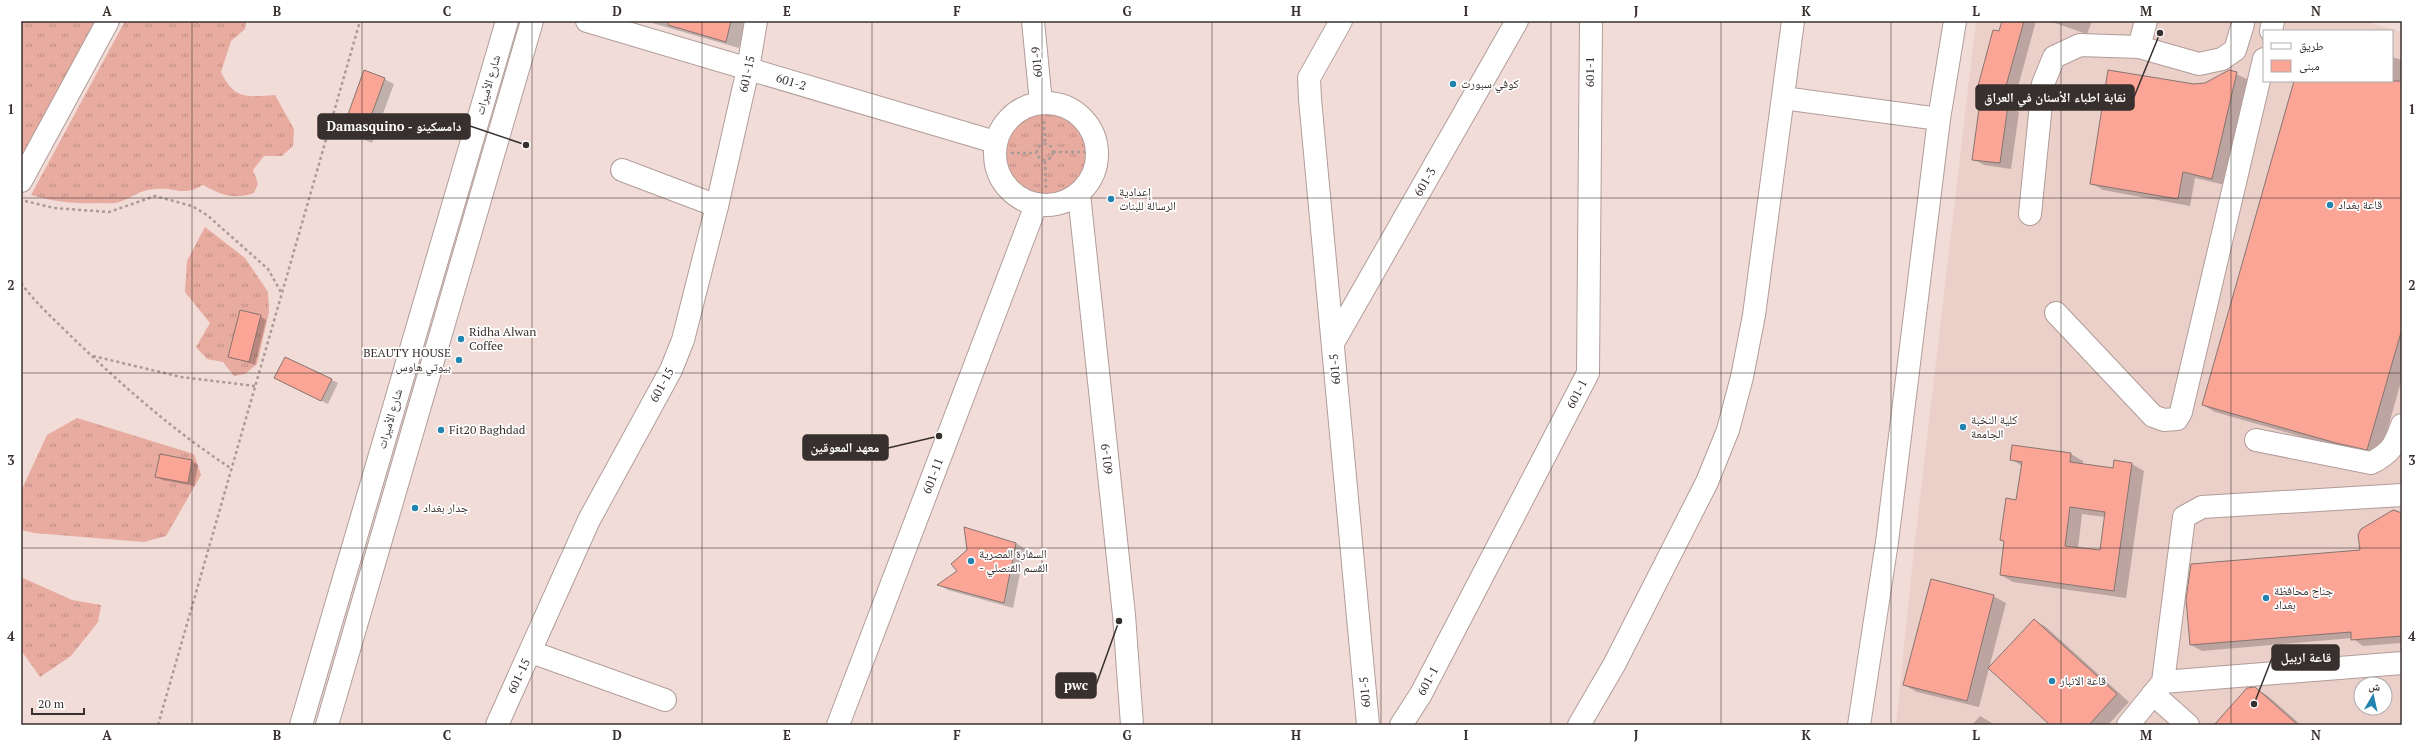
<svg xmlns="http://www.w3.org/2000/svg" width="2423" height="746" font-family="'PT Serif','Noto Naskh Arabic',serif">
	<defs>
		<pattern id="grass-tufts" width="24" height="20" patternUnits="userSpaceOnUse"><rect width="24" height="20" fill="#e7aba0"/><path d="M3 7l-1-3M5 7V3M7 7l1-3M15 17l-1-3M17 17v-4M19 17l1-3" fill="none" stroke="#bc8c83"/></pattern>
	</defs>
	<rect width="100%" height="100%" fill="#f1dcd8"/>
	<path fill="#ebcfc9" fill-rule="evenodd" d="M1976,21H2362L2402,32V725H1896L1914,549ZM2264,31H2392V81H2264ZM2361,684H2385V708H2361Z"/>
	<g fill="url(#grass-tufts)">
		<polygon points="21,21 98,21 21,157"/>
		<path d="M125,21H246L245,29L231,41L221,72C234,100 248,97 275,95L294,129L293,146L282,156H264L253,170L258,184L254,193C234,200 221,195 203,185C183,197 176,187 156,189C137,190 133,198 119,202C114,204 106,203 100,203C76,204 54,202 31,195Z"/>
		<circle cx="1046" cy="154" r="43"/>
		<polygon points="205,227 245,258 268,292 269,312 257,364 245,374 234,376 223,362 207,359 196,347 210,323 185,292 187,261"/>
		<polygon points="77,418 194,454 201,475 166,536 144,542 34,533 21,530 21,491 47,435"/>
		<polygon points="21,577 72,600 101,605 98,622 71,656 40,677 21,650"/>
	</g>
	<g fill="#0003" fill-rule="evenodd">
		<polygon points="645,21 745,21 739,48"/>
		<polygon points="2003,21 2036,21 2012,109 2019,112 2011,169 1984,165 1973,159 1982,87 1979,85"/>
		<polygon points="2049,21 2092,21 2087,34"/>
		<polygon points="2392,57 2402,60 2402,378 2380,456 2349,450 2215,412 2203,405 2295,81 2392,81"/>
		<polygon points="2229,71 2249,80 2225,185 2195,178 2190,206 2103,190 2091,183 2194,84 2206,84"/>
		<polygon points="384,79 394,84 372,143 343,130"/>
		<polygon points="260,316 266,320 255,365 230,357"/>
		<polygon points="332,380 338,383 328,404 282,382"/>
		<path d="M2013,446L2071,454L2083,461V464L2114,469L2132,464L2144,471L2126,598L2013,582L2001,575L2005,542L2001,540L2017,501L2022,466L2011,459ZM2082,514L2105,517L2101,551L2078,548Z"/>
		<polygon points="161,455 192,461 198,465 194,486 162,480 156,476"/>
		<polygon points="2393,511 2402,516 2402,643 2363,646 2352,638 2202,651 2191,645 2361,551 2359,535 2364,527"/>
		<polygon points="965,528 1016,543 1025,549 1013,608 948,590 939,585 958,571 968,550"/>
		<polygon points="1993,596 2006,603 1979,707 1917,692 1904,685"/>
		<polygon points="2034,620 2046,627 2129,702 2108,725 2051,725"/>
		<polygon points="2255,688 2268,696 2301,725 2216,725"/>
		<polygon points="1980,716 1992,723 1994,725 1972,725"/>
	</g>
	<g fill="#fba596" stroke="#877470" fill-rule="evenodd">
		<polygon points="668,21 731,21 726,42 668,25"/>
		<polygon points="2002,21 2024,21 2001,104 2008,105 2000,163 1972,160 1982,87 1978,86 1993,30 1999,31"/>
		<polygon points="364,70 385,78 363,138 342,131"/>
		<polygon points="2108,70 2194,84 2205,83 2229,70 2237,72 2212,179 2183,172 2178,199 2090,184"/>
		<polygon points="2294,81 2402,81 2402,329 2367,450 2336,443 2202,405"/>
		<polygon points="240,310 261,315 249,362 228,357"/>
		<polygon points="285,357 332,379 321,401 274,378"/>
		<path d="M2012,445L2071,453L2070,462L2113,468L2114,460L2132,463L2114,591L2000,575L2004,541L2000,540L2006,498L2016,500L2022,462L2010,460ZM2070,507L2105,512L2100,550L2065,546Z"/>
		<polygon points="160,454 192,460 188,483 155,477"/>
		<polygon points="2393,510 2402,513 2402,636 2351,640 2351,632 2190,645 2186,599 2191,564 2360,550 2358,535 2361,529"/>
		<polygon points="964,527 1016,543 1004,603 937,585 957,571 951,564 967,550"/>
		<polygon points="1931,579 1994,595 1967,701 1903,685"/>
		<polygon points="2034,619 2117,694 2089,725 2050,725 1988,668"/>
		<polygon points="2255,687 2298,725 2214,725 2247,688"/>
	</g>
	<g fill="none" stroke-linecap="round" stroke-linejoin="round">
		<g stroke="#b19d99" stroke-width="24">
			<g id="minor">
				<polyline points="587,21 995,142"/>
				<polyline points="1033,21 1041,103"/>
				<polyline points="1341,21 1309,78 1310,99 1368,725"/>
				<polyline points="2271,31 2273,21"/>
				<polyline points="2139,47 2199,64 2222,59 2235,50 2243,24"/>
				<polyline points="1783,98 1939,119"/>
				<circle cx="1046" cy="154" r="51"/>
				<polyline points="622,170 717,206"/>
				<polyline points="21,181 108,21"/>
				<polyline points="1079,194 1124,615 1132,725"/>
				<polyline points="2030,214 2043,84 2054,57 2080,45 2139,47 2146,21"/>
				<polyline points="2056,313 2153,416 2164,420 2177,419 2181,412 2264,59"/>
				<polyline points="1333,343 1517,21"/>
				<path d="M2256,440L2371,463C2391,453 2395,445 2402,425"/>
				<polyline points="531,652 665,700"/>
				<polyline points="2163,682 2402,663"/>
				<polyline points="2153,694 2188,725"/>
				<polyline points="301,725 507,21"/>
				<polyline points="327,725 532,21"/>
				<polyline points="497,725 589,520 671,370 683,340 717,206 748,69 756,21"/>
				<polyline points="838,725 1036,205"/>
				<polyline points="1401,725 1421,694 1588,373 1591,21"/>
				<polyline points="1579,725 1614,665 1707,482 1728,430 1742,377 1754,315 1793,21"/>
				<polyline points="1859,725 1887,542 1939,119 1955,21"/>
				<polyline points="2128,725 2163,682 2184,517 2202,507 2402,495"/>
			</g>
		</g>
		<g stroke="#ab9b98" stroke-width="2.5" stroke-dasharray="3 3" stroke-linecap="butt">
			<polyline points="1044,121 1045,144"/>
			<circle cx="1045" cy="152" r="8"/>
			<polyline points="1053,152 1088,152"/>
			<polyline points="1011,153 1036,153"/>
			<polyline points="1045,161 1046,188"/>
			<polyline points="25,201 54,208 109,212 155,196 192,206 207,215 268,269 282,294"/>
			<path d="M21,283C37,305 57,322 76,341C124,387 175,432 232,469"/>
			<polyline points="93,356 181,377 255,386"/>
			<polyline points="158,725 360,21"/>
		</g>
		<use href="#minor" stroke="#fff" stroke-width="22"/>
	</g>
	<path fill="none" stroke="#38302e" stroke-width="1" stroke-opacity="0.55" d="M192,21V725M362,21V725M532,21V725M702,21V725M872,21V725M1042,21V725M1212,21V725M1381,21V725M1551,21V725M1721,21V725M1891,21V725M2061,21V725M2231,21V725M21,198H2402M21,373H2402M21,548H2402"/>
	<g fill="#2284af" stroke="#fff" stroke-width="1.5">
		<circle cx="1453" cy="84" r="4"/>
		<circle cx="1111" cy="199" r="4"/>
		<circle cx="2330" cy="205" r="4"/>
		<circle cx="461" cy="339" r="4"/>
		<circle cx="459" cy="360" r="4"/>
		<circle cx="1963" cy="427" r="4"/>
		<circle cx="441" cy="430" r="4"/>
		<circle cx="415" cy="508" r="4"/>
		<circle cx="971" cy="561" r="4"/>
		<circle cx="2266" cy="598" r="4"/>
		<circle cx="2052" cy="681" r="4"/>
	</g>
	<g text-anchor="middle" stroke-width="3.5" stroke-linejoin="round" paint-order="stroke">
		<g font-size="12" fill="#38302e" stroke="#fff">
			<text transform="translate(1037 62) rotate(-95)" y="4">601-9</text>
			<text transform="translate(1590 72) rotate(-90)" y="4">601-1</text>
			<text transform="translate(747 74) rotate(-78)" y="4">601-15</text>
			<text transform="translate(791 82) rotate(17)" y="4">601-2</text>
			<text transform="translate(488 85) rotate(-74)" y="4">شارع الأميرات</text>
			<text transform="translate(1425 182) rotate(-60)" y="4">601-3</text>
			<text transform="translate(1335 369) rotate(-95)" y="4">601-5</text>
			<text transform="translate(662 385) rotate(-62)" y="4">601-15</text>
			<text transform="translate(1577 394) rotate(-63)" y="4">601-1</text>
			<text transform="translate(390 419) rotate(-74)" y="4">شارع الأميرات</text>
			<text transform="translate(1107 459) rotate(-96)" y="4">601-9</text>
			<text transform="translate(933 476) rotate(-69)" y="4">601-11</text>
			<text transform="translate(519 676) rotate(-65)" y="4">601-15</text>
			<text transform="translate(1428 681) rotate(-62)" y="4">601-1</text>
			<text transform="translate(1365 692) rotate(-95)" y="4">601-5</text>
		</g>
		<g font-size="12" fill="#38302e" stroke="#fff" text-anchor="start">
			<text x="1461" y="88">كوفي سبورت</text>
			<text x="1119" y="196">إعدادية<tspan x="1119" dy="14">الرسالة للبنات</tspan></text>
			<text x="2338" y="209">قاعة بغداد</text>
			<text x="469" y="336">Ridha Alwan<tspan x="469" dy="14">Coffee</tspan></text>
			<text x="451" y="357" text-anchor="end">BEAUTY HOUSE<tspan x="451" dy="14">بيوتي هاوس</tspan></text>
			<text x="1971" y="424">كلية النخبة<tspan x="1971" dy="14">الجامعة</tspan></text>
			<text x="449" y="434">Fit20 Baghdad</text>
			<text x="423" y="512">جدار بغداد</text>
			<text x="979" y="558">السفارة المصرية<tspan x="979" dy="14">- القسم القنصلي</tspan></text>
			<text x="2274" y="595">جناح محافظة<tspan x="2274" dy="14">بغداد</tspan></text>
			<text x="2060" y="685">قاعة الانبار</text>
		</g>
	</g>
	<path fill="none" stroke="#38302e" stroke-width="1.5" d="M2160 33L2134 97M526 145L470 126M939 436L888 448M2254 704L2272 658M1119 621L1096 685"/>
	<g fill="#38302e" stroke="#fff" stroke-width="1.5">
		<circle cx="2160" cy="33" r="4"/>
		<circle cx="526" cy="145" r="4"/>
		<circle cx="939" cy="436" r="4"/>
		<circle cx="2254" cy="704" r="4"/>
		<circle cx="1119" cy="621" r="4"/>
	</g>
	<g fill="#38302e" stroke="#38302e" stroke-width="1.5">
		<rect x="1976" y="85" width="158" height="25" rx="4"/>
		<rect x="318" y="114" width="152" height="25" rx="4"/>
		<rect x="803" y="435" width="85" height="25" rx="4"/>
		<rect x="2272" y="645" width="67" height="25" rx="4"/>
		<rect x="1056" y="673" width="40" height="25" rx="4"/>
	</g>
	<g font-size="13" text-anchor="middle" font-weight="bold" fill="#fff">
		<text x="2055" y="102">نقابة اطباء الأسنان في العراق</text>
		<text x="394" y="131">Damasquino - دامسكينو</text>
		<text x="845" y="452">معهد المعوقين</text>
		<text x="2306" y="662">قاعة اربيل</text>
		<text x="1076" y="690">pwc</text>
	</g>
	<rect width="2423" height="746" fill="none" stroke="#ffffff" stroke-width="44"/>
	<rect x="2263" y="30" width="130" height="52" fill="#ffffff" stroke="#afacab"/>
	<rect x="2271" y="43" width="20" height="6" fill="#ffffff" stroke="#afacab"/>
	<text x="2299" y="50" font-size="12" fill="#38302e">طريق</text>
	<rect x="2271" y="60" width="20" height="12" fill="#fba596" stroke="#afacab"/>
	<text x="2299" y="70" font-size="12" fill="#38302e">مبنى</text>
	<g transform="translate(2373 696) rotate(9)"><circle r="19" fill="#ffffff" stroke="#afacab"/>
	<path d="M0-3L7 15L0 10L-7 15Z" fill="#2284af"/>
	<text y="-6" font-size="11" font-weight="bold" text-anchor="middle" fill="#38302e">ش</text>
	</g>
	<path d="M32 708v6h52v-6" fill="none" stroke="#38302e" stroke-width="2"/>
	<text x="38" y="708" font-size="12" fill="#38302e" stroke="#ffffff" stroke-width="3" paint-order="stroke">20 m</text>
	<rect x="22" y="22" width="2379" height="702" fill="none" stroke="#38302e" stroke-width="1.5"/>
	<g font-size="13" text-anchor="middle" font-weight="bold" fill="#38302e">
		<text x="107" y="16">A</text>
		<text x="277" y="16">B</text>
		<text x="447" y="16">C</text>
		<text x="617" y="16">D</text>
		<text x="787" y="16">E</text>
		<text x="957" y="16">F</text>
		<text x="1127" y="16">G</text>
		<text x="1296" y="16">H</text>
		<text x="1466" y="16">I</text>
		<text x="1636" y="16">J</text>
		<text x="1806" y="16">K</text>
		<text x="1976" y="16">L</text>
		<text x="2146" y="16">M</text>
		<text x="2316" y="16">N</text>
		<text x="11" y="114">1</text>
		<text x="2412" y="114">1</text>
		<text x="11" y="290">2</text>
		<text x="2412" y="290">2</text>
		<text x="11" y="465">3</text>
		<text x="2412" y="465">3</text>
		<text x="11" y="641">4</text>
		<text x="2412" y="641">4</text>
		<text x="107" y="740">A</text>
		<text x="277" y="740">B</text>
		<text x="447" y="740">C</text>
		<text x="617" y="740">D</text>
		<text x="787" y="740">E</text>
		<text x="957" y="740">F</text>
		<text x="1127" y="740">G</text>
		<text x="1296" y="740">H</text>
		<text x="1466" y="740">I</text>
		<text x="1636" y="740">J</text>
		<text x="1806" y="740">K</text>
		<text x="1976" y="740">L</text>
		<text x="2146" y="740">M</text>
		<text x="2316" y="740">N</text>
	</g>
</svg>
